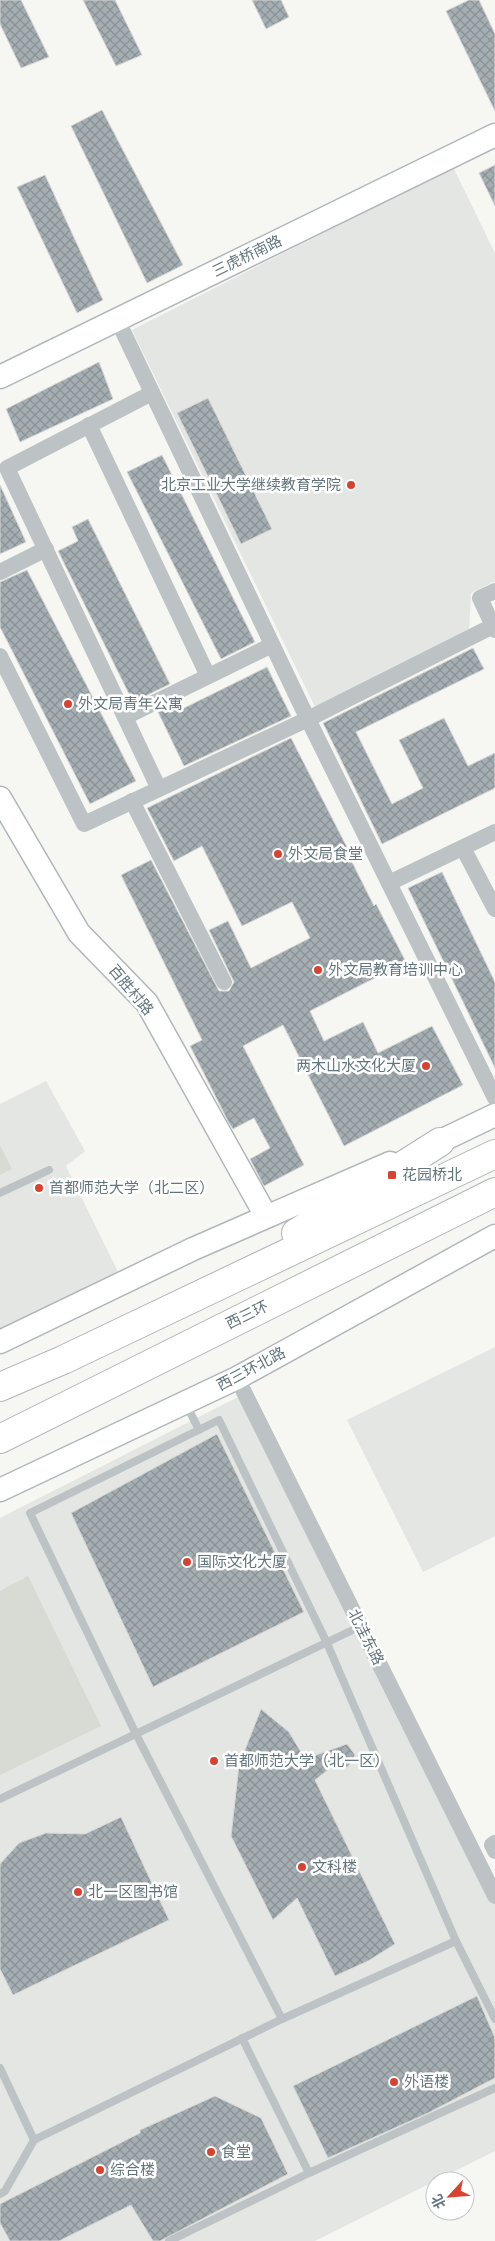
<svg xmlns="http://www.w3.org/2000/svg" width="495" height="2241" font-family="'Exo 2','Noto Sans SC',sans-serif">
	<defs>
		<pattern id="building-cross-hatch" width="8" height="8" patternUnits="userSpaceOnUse" patternTransform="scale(1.25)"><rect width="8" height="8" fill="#a5aeb2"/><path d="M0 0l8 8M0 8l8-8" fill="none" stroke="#8a9296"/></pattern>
	</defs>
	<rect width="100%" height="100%" fill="#f6f6f3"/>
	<g fill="#e4e6e4">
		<polygon points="453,167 495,253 495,581 471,593 469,631 315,707 132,330"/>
		<polygon points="46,1081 85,1151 66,1166 121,1278 0,1339 0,1104"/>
		<polygon points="495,1347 495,1536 423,1572 347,1420"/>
		<polygon points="244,1394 495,1896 495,2151 315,2241 0,2241 0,1518"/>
	</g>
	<g fill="#d7dbd3">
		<polygon points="0,1145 12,1169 0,1175"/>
		<polygon points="28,1576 101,1726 0,1775 0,1591"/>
	</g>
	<g fill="url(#building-cross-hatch)" stroke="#d8d7d6">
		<polygon points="0,0 21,0 49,57 21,68 0,24"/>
		<polygon points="83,0 115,0 142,55 116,66"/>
		<polygon points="252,0 281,0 289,17 266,29"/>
		<polygon points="469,0 479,0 495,34 495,111 446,11"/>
		<polygon points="102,110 183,265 147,283 71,126"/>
		<polygon points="495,165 495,206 479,173"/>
		<polygon points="45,175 103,300 77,313 17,187"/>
		<polygon points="99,362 113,399 20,442 6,409"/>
		<polygon points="208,398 272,529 241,544 177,413"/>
		<polygon points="162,455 255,642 221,659 127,472"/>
		<polygon points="0,485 26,542 0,554"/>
		<polygon points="88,519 170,684 133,702 58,551 78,541 72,527"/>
		<polygon points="27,570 136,781 90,804 0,627 0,582"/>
		<polygon points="473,648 484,669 356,732 392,804 423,788 399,740 444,718 468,766 495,753 495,788 382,844 323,723"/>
		<polygon points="267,667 291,716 184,766 158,712 179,702 182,709"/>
		<polygon points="291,738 352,857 350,858 374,906 376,904 406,962 310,1011 324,1041 363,1022 378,1053 432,1026 463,1085 344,1146 283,1025 243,1046 304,1165 264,1186 250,1159 270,1148 254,1118 233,1129 229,1123 190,1046 202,1040 121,875 151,860 219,991 229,991 234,982 209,930 228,921 251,968 310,938 292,902 242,926 202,846 174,861 147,808"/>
		<polygon points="442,872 495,982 495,1068 408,888"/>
		<polygon points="217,1434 304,1612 153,1687 71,1513"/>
		<polygon points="261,1709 289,1732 305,1759 347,1744 355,1755 348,1767 334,1765 315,1780 395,1944 368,1961 335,1976 297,1898 273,1920 231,1836 239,1765"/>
		<polygon points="121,1817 169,1920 13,1995 0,1969 0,1864 19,1843 46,1833 85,1834"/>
		<polygon points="477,1996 495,2038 495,2078 428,2113 328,2158 293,2086"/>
		<polygon points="215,2096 261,2118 288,2174 160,2241 153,2241 131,2205 59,2241 10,2241 0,2223 0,2204 140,2133 140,2130"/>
	</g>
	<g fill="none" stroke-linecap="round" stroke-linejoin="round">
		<g stroke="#b0b7ba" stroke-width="25">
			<g id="secondary">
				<polyline points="0,377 495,135"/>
				<polyline points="0,798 79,933 147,1003 266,1216"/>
				<polyline points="424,1149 495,1115"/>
				<polyline points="0,1342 193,1249 390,1163"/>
				<polyline points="0,1490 237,1378 495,1236"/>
			</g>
		</g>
		<g stroke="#b1b6b8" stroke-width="30">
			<g id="highway">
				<polyline points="296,1233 440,1142"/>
				<polyline points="0,1387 63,1360 495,1154"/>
				<polyline points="0,1439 495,1192"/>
			</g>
		</g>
		<g stroke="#bdc3c5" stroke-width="8">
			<polyline points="0,1193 49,1170"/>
			<polyline points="186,1404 199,1430"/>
			<polyline points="0,1799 361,1626"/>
			<polyline points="282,2019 136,1734 30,1513 219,1420 326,1641 456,1941 495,2019"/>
			<polyline points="242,2038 309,2173"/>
			<polyline points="0,2068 34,2140"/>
			<polyline points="0,2194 5,2191 34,2140 282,2019 456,1941"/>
			<polyline points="169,2241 309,2173 495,2088"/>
		</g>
		<g stroke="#bdc3c5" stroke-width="16">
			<polyline points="117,319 301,705 495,1098"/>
			<polyline points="152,393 7,468 159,789 308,719 493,626"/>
			<polyline points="89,425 208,676"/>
			<polyline points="0,572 46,549"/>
			<polyline points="495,591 480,598 495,630"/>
			<polyline points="0,656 84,824 159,789"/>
			<polyline points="125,717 272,645"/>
			<polyline points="132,801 224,982"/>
			<polyline points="463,848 495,909"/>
			<polyline points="389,883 495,832"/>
			<polyline points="237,1378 495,1896"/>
			<polyline points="495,1843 492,1845 495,1851"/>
		</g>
		<use href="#secondary" stroke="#fff" stroke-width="22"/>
		<use href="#highway" stroke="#fff" stroke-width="28"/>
	</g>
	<g fill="#d84331" stroke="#fff" stroke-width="2">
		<circle cx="351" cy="485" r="5"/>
		<circle cx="68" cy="704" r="5"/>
		<circle cx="278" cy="854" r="5"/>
		<circle cx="318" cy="970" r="5"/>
		<circle cx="426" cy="1066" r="5"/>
		<rect x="387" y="1170" width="10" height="10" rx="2.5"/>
		<circle cx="39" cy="1188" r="5"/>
		<circle cx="187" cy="1562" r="5"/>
		<circle cx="214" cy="1761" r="5"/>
		<circle cx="302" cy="1867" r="5"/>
		<circle cx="78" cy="1892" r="5"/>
		<circle cx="394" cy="2082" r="5"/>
		<circle cx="211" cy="2152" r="5"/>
		<circle cx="100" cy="2170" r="5"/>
	</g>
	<g text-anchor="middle" stroke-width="5" stroke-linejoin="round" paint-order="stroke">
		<g font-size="15" fill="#63757c" stroke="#fff">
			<text transform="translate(247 256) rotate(-26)" y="5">三虎桥南路</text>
			<text transform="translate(131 990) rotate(50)" y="5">百胜村路</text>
			<text transform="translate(247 1315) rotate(-26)" y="5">西三环</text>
			<text transform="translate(251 1369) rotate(-28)" y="5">西三环北路</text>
			<text transform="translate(366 1637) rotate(63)" y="5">北洼东路</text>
		</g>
		<g font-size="15" fill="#63757c" stroke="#fff" text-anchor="start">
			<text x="341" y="490" text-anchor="end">北京工业大学继续教育学院</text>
			<text x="78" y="709">外文局青年公寓</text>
			<text x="288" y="859">外文局食堂</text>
			<text x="328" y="975">外文局教育培训中心</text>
			<text x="416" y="1071" text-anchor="end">两木山水文化大厦</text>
			<text x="402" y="1180">花园桥北</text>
			<text x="49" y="1193">首都师范大学（北二区）</text>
			<text x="197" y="1567">国际文化大厦</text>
			<text x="224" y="1766">首都师范大学（北一区）</text>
			<text x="312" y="1872">文科楼</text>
			<text x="88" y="1897">北一区图书馆</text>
			<text x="404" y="2087">外语楼</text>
			<text x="221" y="2157">食堂</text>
			<text x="110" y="2175">综合楼</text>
		</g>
	</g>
	<g transform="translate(450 2196) rotate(244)"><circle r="24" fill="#ffffff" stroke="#c1c8cb"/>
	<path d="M0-4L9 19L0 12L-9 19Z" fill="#d84331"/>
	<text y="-8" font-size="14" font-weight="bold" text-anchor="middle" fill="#63757c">北</text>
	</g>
</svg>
